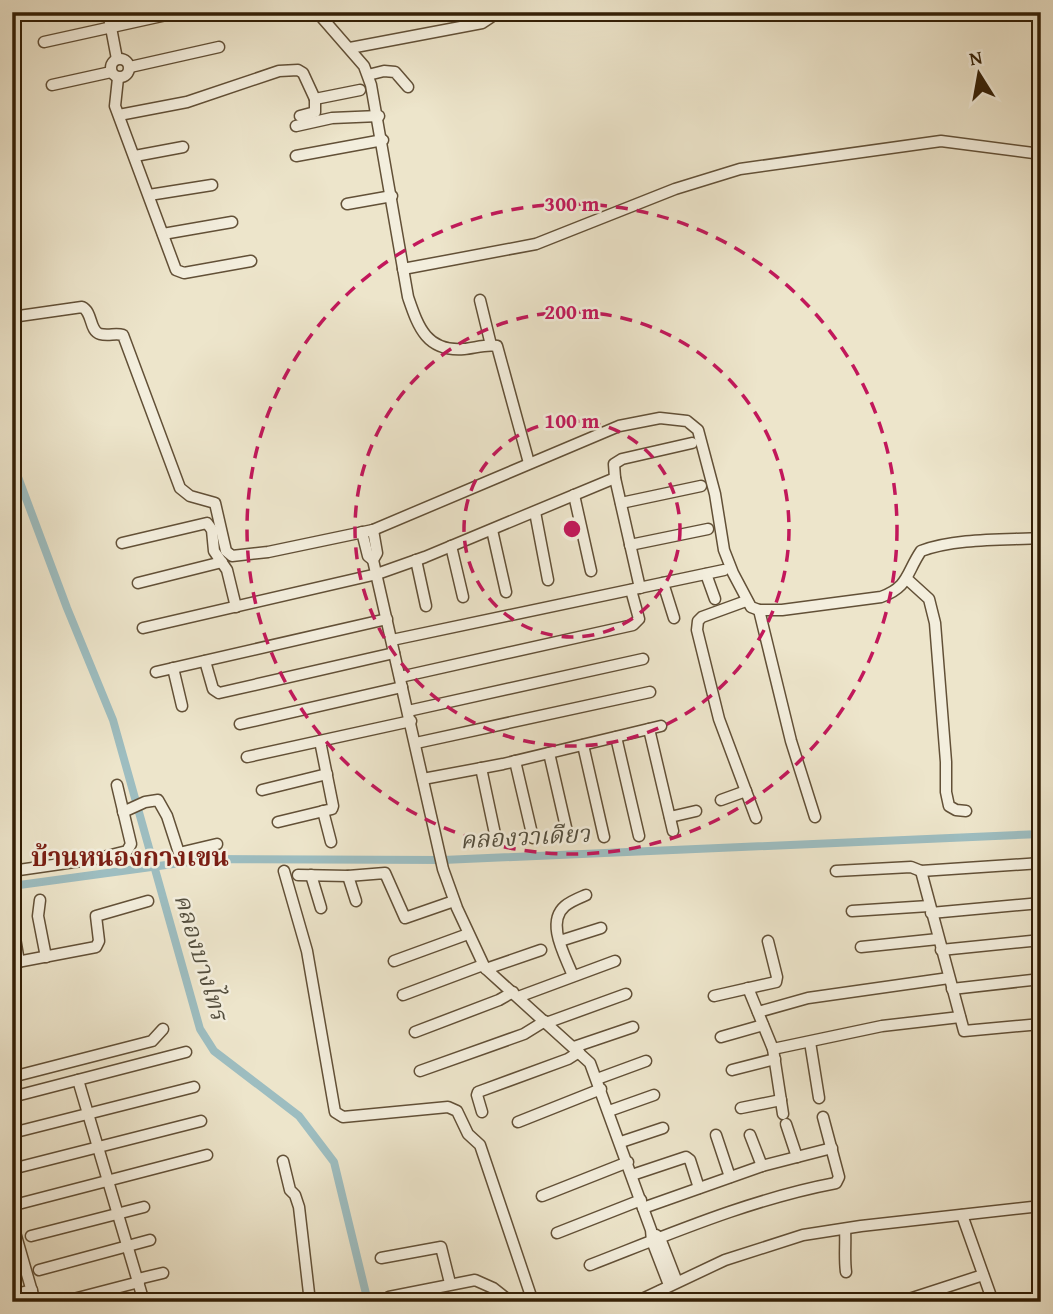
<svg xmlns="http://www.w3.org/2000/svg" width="1053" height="1314" font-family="'Gentium Book Plus','Noto Serif Thai',serif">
	<rect width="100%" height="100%" fill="#ede5cb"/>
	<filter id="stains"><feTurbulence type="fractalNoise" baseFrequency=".00286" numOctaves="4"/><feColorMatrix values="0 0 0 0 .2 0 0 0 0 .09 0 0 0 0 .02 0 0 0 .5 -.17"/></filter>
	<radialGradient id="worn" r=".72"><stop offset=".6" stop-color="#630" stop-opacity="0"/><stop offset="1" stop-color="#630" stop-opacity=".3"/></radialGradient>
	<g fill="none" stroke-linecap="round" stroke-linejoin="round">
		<g stroke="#9dbdc0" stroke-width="8">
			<polyline points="12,461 67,608 113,720 200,1029 214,1051 299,1116 334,1162 368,1302"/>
			<polyline points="12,886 210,859 443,860 1041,834"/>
		</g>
		<g stroke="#625037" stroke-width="13">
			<g id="minor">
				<polyline points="108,12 117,59"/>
				<path d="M317,12L364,66L371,85L408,297C418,326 426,352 464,349C475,348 486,344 497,346L529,463"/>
				<polyline points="44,42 180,12"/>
				<polyline points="350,48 482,23 491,17 492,12"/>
				<circle cx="120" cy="68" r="9"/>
				<polyline points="130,67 219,47"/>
				<polyline points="368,75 384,71 395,72 408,87"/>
				<polyline points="118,78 115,106 176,270 184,273 251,261"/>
				<polyline points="52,85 111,72"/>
				<polyline points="119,115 187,102 279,71 298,70 303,73 315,99 360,90"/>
				<polyline points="300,116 315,112 315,99"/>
				<polyline points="296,126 332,118 379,116"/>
				<polyline points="135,156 183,147"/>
				<polyline points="296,156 383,140"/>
				<polyline points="149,195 212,185"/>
				<polyline points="347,204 392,196"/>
				<polyline points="163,234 232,222"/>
				<polyline points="403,269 536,244 675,189 740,169 941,141 1041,154"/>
				<polyline points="480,300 491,345"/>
				<path d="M12,317L82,307C93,312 89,331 100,334C108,336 116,333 123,335L180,488L190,496L215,503L226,551L232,556L268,552L373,530L619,426L660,418L687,421L698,430L715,494L724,550L733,573L751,607L759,610H782L881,597C909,587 906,573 921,551C955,538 1004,540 1041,538"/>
				<polyline points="574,495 591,571"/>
				<polyline points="621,503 701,486"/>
				<polyline points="535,512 548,580"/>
				<polyline points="373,530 377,553 373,560 443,869 457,908 485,968 590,1063 651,1230 652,1241 669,1285"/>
				<polyline points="492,530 506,592"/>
				<polyline points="362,532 368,556 373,560"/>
				<polyline points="122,543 207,523 212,530 214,551 227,570 236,607"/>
				<polyline points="630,545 708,529"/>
				<polyline points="451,546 463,597"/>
				<polyline points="416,560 426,606"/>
				<polyline points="706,574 715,599"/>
				<polyline points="907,579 929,599 935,623 946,762 946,792 949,806 956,810 966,811"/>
				<polyline points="138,583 222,562"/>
				<polyline points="663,583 674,618"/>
				<polyline points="640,588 615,478 614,464 622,459 692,443"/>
				<polyline points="746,601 702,617 698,621 697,630 719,719 756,818"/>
				<polyline points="759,610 791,741 815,817"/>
				<polyline points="143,628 377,574 425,557 615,478"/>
				<polyline points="392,640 724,570"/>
				<polyline points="205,661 213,689 219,693 394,653"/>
				<polyline points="173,668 182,706"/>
				<polyline points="156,672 387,619"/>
				<polyline points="400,677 633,625 639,619 631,590"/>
				<polyline points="408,711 643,659"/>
				<polyline points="240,724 402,687"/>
				<polyline points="649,729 673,831"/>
				<polyline points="616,737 639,836"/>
				<polyline points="416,743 650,692"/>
				<polyline points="583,745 604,837"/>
				<polyline points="549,753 568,836"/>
				<polyline points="247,757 411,721"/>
				<polyline points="515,761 533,838"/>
				<polyline points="481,768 495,834"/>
				<polyline points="423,779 503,764 661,726"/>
				<polyline points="262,790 327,774"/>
				<polyline points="721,800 746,791"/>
				<polyline points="323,811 331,842"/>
				<polyline points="123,812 145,802 158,800 167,816 179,853 217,844"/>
				<polyline points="670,817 696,811"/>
				<polyline points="278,822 332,809 333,806 320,741"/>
				<polyline points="12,871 95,859 127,851 131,844 117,785"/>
				<polyline points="284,871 307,951 335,1112 343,1117 448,1107 457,1111 468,1134 480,1145 533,1302"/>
				<polyline points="836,871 911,867 921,871 1041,863"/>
				<polyline points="921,871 964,1031 1041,1024"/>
				<polyline points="298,875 348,876 385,873 405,918 454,901"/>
				<polyline points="311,875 321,908"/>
				<polyline points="348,876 356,901"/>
				<polyline points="40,900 38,916 46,957"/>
				<polyline points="852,911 929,906"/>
				<polyline points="931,913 1041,903"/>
				<polyline points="12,920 19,962"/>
				<polyline points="560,941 601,928"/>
				<polyline points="861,947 938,939"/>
				<polyline points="941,950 1041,940"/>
				<polyline points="394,961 468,934"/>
				<polyline points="12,963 96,947 99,941 96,916 148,901"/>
				<polyline points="486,969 541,950"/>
				<path d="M573,976C566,957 545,923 565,906C571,901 579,898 586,895"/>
				<polyline points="748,988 773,1049 783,1114"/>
				<polyline points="952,989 1041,979"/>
				<polyline points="403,995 483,965"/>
				<polyline points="714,996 776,982 777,977 768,941"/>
				<polyline points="518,997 615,961"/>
				<polyline points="758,1012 808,998 949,978"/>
				<polyline points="546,1023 626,994"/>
				<polyline points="415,1032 499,1000 513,992"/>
				<polyline points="721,1037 763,1025"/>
				<polyline points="810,1042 819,1098"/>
				<polyline points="574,1047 633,1027"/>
				<polyline points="773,1049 882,1026 960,1017"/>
				<polyline points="732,1070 775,1059"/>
				<polyline points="420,1071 524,1034 545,1021"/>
				<polyline points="12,1077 152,1041 163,1029"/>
				<polyline points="597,1079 646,1061"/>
				<polyline points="78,1080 144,1302"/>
				<polyline points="12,1097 186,1052"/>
				<polyline points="741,1108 781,1100"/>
				<polyline points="609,1111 654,1095"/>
				<polyline points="482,1112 477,1095 478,1092 568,1059 579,1052"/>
				<polyline points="518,1122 601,1089"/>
				<polyline points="786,1124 797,1157"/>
				<polyline points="12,1133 194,1087"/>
				<polyline points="716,1135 730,1177"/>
				<polyline points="750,1135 762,1166"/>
				<polyline points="621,1142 663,1128"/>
				<polyline points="283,1161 290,1190 295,1195 299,1207 310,1302"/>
				<polyline points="12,1169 201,1121"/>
				<polyline points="632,1175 686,1157 690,1160 699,1188"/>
				<polyline points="542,1196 628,1162"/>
				<polyline points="22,1203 207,1155"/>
				<polyline points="643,1208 762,1166 832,1148"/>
				<polyline points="962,1215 993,1302"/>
				<polyline points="12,1222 35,1302"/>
				<path d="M845,1229C846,1243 844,1257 846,1272"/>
				<polyline points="557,1233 641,1200"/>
				<polyline points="656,1235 660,1238 677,1282"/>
				<polyline points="31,1236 144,1207"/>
				<polyline points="381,1258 441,1247 450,1283"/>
				<path d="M590,1265C670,1234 751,1199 836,1183L839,1177L823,1117"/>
				<polyline points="39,1270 150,1240"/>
				<polyline points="138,1279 163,1273"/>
				<polyline points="660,1291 665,1302"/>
				<polyline points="12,1295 32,1290"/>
				<polyline points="389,1297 475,1280 493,1288 511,1302"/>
				<polyline points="62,1302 139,1282"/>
				<polyline points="636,1302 725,1260 803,1235 861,1226 1041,1206"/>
				<polyline points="900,1302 983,1275"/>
			</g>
		</g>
		<use href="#minor" stroke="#f3eedd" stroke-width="10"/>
	</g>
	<g fill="none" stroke="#c2185b" stroke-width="3.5" stroke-dasharray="12 9">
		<circle cx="572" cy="529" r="108"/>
		<circle cx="572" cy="529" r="217"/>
		<circle cx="572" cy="529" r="325"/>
	</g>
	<g text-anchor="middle" stroke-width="5" stroke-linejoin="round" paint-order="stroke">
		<g font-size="24" font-style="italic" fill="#534e3e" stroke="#f3eedd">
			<text transform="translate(525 837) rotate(-3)" y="8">คลองวาเดียว</text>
			<text transform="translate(201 957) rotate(73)" y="8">คลองบางไทร</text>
		</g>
		<g font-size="26" font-weight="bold" fill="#7a1f14" stroke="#f3eedd">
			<text x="130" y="866">บ้านหนองกางเขน</text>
		</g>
	</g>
	<circle cx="572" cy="529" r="10" fill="#c2185b" stroke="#f3eedd" stroke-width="3.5"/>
	<g font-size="21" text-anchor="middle" font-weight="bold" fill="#c2185b" stroke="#f3eedd" stroke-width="5" stroke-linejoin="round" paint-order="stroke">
		<text x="572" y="211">300 m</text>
		<text x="572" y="319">200 m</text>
		<text x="572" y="428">100 m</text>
	</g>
	<rect width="1053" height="1314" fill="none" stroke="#ede5cb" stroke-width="42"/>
	<rect x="14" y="14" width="1025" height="1286" fill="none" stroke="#331f06" stroke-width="3.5"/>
	<rect x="21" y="21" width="1011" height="1272" fill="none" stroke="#331f06" stroke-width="2"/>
	<g transform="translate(979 74) rotate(349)" stroke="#f3eedd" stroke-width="5" paint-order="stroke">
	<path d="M0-5L12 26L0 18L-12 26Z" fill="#331f06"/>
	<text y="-10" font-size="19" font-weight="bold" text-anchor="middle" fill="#331f06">N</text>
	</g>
	<rect width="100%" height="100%" filter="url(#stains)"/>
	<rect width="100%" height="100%" fill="url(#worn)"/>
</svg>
